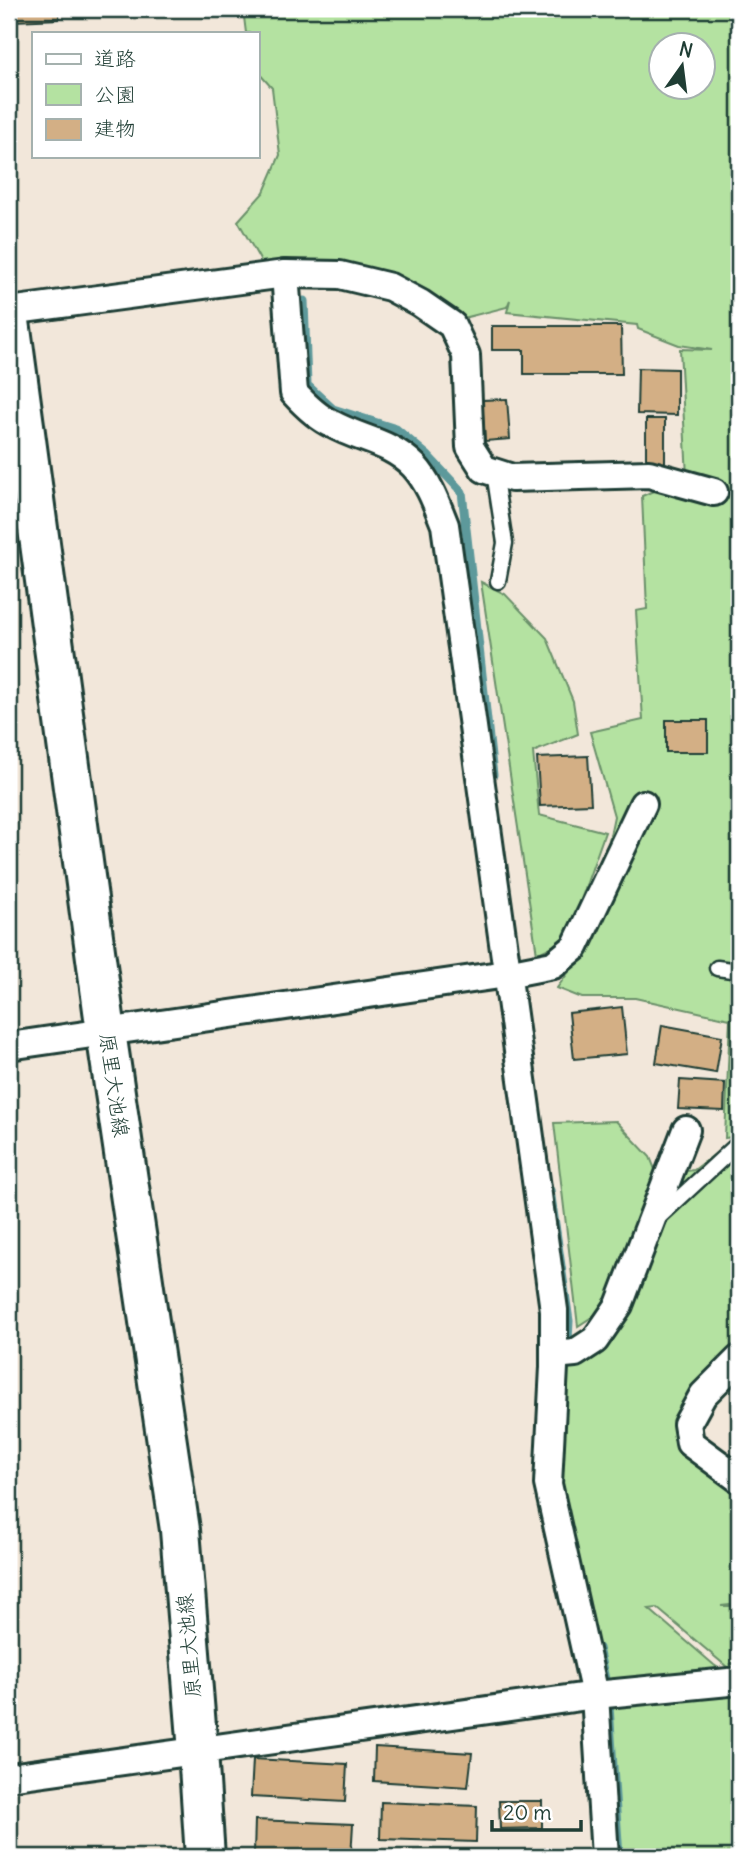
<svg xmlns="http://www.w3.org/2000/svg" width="748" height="1866" font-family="Delius,'Klee One',sans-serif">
	<rect width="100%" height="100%" fill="#f2e7da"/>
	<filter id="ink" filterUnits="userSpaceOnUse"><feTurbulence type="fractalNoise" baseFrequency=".0143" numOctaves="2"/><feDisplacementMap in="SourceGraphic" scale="14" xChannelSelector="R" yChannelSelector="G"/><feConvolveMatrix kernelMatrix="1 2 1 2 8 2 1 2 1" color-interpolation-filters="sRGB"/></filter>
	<g filter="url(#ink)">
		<g fill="#b4e2a1" stroke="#6a906a" stroke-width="2" fill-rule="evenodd">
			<path d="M243,9H739V1136L725,1138L730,1019L635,998H582L557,988L587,947L614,816L590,732L643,720L636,611L647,609L642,496L687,476L680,349L712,350L679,345L638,329L637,325L507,312L510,300L507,307L448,322L413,291L264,267L238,221L264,192L280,155L272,88L257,71V33H246ZM660,46H702V88H660Z"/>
			<polygon points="481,582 505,594 547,638 573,701 578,734 533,752 539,815 605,832 567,939 537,954"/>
			<polygon points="616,1121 650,1157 658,1177 604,1309 578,1326 554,1123"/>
			<polygon points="739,1139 739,1367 687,1424 684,1447 739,1463 739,1604 721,1606 739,1606 739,1677 657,1608 649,1609 714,1665 739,1682 739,1857 604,1857 591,1677 548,1484 561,1360 595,1340 669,1173 694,1170 732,1141"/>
		</g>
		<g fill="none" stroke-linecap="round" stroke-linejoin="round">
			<g stroke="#5d999b" stroke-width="9">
				<polyline points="304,301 307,385 333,409 396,429 428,456 462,492 493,775"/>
				<polyline points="550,1190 569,1321 568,1340"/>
				<polyline points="598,1648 605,1679"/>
				<polyline points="609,1706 619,1857"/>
			</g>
		</g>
		<g fill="#d3af85" stroke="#1f3d34" stroke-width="2">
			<polygon points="13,9 72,9 59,10 59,19 14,21"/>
			<polygon points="492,326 621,326 622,374 524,374 524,350 492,350"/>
			<polygon points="638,368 677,369 677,415 637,414"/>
			<polygon points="507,399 510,439 485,441 482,400"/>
			<rect x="646" y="419" width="19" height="47"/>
			<rect x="666" y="720" width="42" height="32"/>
			<polygon points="588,756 591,804 540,806 537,758"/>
			<polygon points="622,1007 627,1054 574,1059 569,1013"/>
			<polygon points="662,1025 722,1036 716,1073 656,1063"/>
			<polygon points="680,1080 725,1083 724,1111 678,1109"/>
			<polygon points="375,1747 472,1753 468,1787 374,1781"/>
			<polygon points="253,1759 347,1764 345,1802 251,1797"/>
			<polygon points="499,1801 542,1801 542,1828 500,1829"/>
			<polygon points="381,1802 477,1806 476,1842 380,1839"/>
			<polygon points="255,1820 353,1824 351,1857 254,1853"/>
		</g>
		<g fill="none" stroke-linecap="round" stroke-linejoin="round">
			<g stroke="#1f3d34" stroke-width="19">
				<g id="lane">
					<polyline points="494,472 505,543 498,581"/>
					<polyline points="717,968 739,971"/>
					<polyline points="658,1218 739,1143"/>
				</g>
			</g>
			<g stroke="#1f3d34" stroke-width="32">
				<g id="street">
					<path d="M285,274L294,393C305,405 317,417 332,424C361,440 389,441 414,466C429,482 437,505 445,525L554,1310V1367L548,1484L595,1695L605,1857"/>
					<polyline points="9,311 285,274 340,275 390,287 420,303 452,325 466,355 470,447 484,469 512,478 649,474 714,492"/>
					<polyline points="9,1046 507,974 553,965 575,947 643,804"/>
					<polyline points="554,1355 575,1353 595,1340 619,1305 686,1130"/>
					<polyline points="739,1359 703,1395 687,1424 690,1443 739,1479"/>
					<polyline points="9,1777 595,1695 739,1681"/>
				</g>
			</g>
			<g stroke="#1f3d34" stroke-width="44">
				<polyline id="secondary" points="9,314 106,1032 180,1530 198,1751 205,1857"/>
			</g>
			<use href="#lane" stroke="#fff" stroke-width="14"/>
			<use href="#street" stroke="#fff" stroke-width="26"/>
			<use href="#secondary" stroke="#fff" stroke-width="38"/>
		</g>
	</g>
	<g text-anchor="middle" stroke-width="5" stroke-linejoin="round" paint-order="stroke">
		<g font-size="21" fill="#1f3d34" stroke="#fff">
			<text transform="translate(114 1085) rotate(82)" y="7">原里大池線</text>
			<text transform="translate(189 1646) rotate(-95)" y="7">原里大池線</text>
		</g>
	</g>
	<rect width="748" height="1866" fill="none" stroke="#fff" stroke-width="35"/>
	<rect x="18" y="18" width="713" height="1831" fill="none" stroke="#1f3d34" stroke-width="2.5" filter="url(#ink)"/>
	<rect x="32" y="32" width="228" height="126" fill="#ffffff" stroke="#a5b1ae" stroke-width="2"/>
	<rect x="46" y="54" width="35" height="10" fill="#ffffff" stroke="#a5b1ae" stroke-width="2"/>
	<text x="94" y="66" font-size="21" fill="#1f3d34">道路</text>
	<rect x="46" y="84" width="35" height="21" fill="#b4e2a1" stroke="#a5b1ae" stroke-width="2"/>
	<text x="94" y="102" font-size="21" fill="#1f3d34">公園</text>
	<rect x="46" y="119" width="35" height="21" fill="#d3af85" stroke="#a5b1ae" stroke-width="2"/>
	<text x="94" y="136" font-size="21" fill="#1f3d34">建物</text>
	<g transform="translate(682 66) rotate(14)"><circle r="33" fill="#ffffff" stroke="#a5b1ae" stroke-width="2"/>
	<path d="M0-5L12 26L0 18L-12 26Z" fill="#1f3d34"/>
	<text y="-10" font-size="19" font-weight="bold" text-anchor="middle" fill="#1f3d34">N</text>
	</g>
	<path d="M492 1820v10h89v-10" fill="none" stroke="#1f3d34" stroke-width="3.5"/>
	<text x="503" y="1820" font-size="21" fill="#1f3d34" stroke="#ffffff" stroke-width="5" paint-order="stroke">20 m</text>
</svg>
